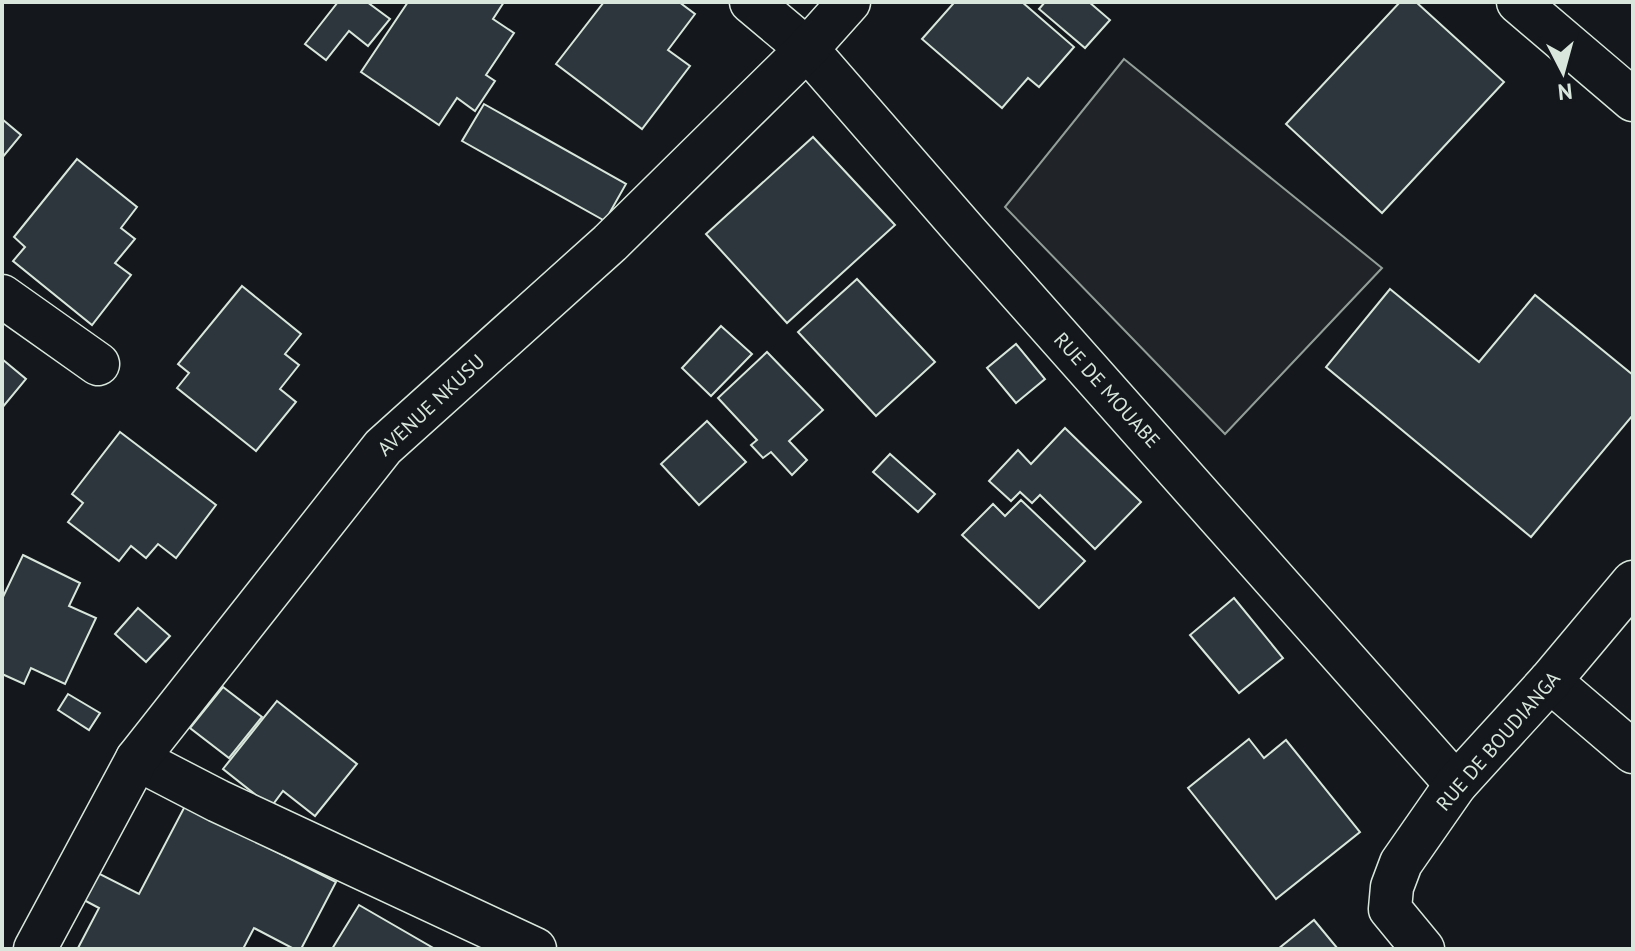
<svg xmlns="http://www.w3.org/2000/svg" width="1635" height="951" font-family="'PT Sans',sans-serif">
	<rect width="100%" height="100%" fill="#14181c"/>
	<polygon fill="#202428" stroke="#939e99" stroke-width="2" points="1124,59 1382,268 1225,434 1005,207"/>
	<g fill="#2c363c" stroke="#d8e6dc" stroke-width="2">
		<polygon points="338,2 367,2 390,19 368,46 349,31 326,60 305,44"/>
		<polygon points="408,2 504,2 493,19 514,33 486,75 495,81 475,111 457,98 439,125 361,72"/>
		<polygon points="604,2 679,2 695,14 668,50 690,66 642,129 556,64"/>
		<polygon points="950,2 1022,2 1074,47 1039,87 1028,78 1002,108 922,39 953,4"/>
		<polygon points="1045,2 1089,2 1110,20 1085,48 1039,9"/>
		<polygon points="1400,2 1416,2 1504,82 1382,213 1286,124"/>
		<polygon points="484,104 626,184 605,221 462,141"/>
		<polygon points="2,119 21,135 2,158"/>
		<polygon points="813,137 895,225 787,323 706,234"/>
		<polygon points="77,159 137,207 121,228 135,239 115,263 131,275 92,325 13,261 25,247 14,237"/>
		<polygon points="857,279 935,362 876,416 798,332"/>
		<polygon points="242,286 301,334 285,354 299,365 280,389 296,402 256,451 177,388 189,373 178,364"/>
		<polygon points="1390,289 1479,362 1535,295 1633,375 1633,415 1531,537 1326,367"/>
		<polygon points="721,326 752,354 711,396 682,368"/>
		<polygon points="1016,344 1045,379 1016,403 987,368"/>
		<polygon points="767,352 823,410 789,441 807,460 792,475 771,452 763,458 751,445 757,440 718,398"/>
		<polygon points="2,359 26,379 2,408"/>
		<polygon points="707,421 746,462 699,505 661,464"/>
		<polygon points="1065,428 1141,502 1095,549 1040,495 1032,503 1020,492 1011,501 989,481 1018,450 1031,464"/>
		<polygon points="120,432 216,505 176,558 158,544 146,558 131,546 119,561 68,522 83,503 72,494"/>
		<polygon points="890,454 935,494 918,512 873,472"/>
		<polygon points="1021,500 1085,561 1039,608 962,535 993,504 1005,516"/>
		<polygon points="23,555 80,583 69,606 96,618 65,684 31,668 24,684 2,674 2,599"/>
		<polygon points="1234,598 1283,658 1239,693 1190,635"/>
		<polygon points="138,608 170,636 146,662 115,634"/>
		<polygon points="223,687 262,717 229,758 190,728"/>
		<polygon points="68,694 100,713 89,730 58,710"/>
		<polygon points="277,701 357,764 315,816 283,791 271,807 223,769"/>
		<polygon points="1249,739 1264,758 1286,740 1360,832 1276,899 1188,788"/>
		<polygon points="185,806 336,882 301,949 294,949 254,928 243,949 78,948 99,908 82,899 96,872 139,894"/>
		<polygon points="359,905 435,949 332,949"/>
		<polygon points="1314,920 1338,949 1278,949"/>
	</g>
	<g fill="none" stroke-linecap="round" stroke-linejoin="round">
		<g stroke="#d8e6dc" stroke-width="45">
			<g id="street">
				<polyline points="751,2 807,49 967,233 1456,784"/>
				<polyline points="1518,2 1633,100"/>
				<polyline points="2,296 98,364"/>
				<polyline points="1550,681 1633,752"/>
				<polyline points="137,759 218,801 535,949"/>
				<polyline points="35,949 137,759 383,447 610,243 807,49 849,2"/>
				<polyline points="1423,949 1390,909 1392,887 1401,863 1456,784 1550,681 1633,582"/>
			</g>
		</g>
		<use href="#street" stroke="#14181c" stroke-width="42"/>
	</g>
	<g text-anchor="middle" stroke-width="6" stroke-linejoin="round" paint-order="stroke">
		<g font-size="20" fill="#d8e6dc" stroke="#14181c">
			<text transform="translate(1107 390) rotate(48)" y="7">RUE DE MOUABE</text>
			<text transform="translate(431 405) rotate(-43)" y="7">AVENUE NKUSU</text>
			<text transform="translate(1498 741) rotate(-49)" y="7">RUE DE BOUDIANGA</text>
		</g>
	</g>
	<rect width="1635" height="951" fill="none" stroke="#d8e6dc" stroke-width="8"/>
	<g transform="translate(1563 72) rotate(174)" stroke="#14181c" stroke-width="6" paint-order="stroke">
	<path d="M0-6L14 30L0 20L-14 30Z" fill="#d8e6dc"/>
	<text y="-12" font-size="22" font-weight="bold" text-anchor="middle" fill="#d8e6dc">N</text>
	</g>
</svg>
